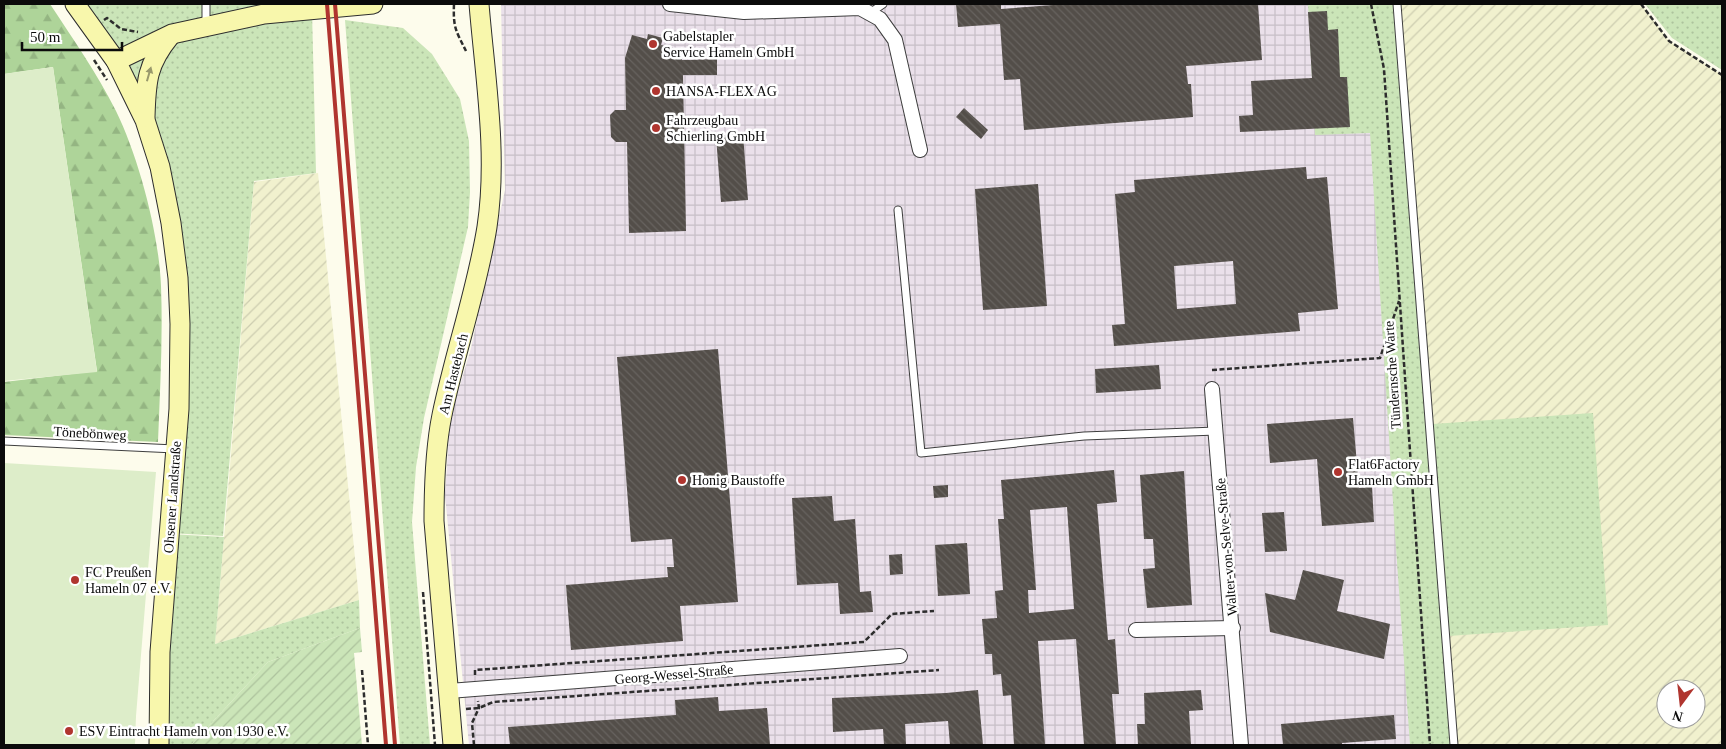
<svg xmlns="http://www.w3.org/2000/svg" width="1726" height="749" font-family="'Times New Roman',serif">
	<defs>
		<pattern id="industrial-grid" width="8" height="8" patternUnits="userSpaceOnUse" patternTransform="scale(1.25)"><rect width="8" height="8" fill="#eae0ea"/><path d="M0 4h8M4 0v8" fill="none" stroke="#c7bfc7"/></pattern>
		<pattern id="farmland-furrows" width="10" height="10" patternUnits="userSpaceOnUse" patternTransform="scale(1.25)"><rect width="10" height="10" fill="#f1f1ce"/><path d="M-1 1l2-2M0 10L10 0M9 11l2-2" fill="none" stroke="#cdcdb0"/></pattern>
		<pattern id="grass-dots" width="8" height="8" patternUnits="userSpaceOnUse" patternTransform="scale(1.25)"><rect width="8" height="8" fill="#cbe5b8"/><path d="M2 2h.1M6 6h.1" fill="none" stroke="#adc39d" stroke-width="1.8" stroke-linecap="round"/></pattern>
		<pattern id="forest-firs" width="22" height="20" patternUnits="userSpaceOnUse" patternTransform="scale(1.25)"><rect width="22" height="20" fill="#aed499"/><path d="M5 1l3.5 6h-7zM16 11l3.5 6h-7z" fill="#94b582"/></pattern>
		<pattern id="garden-furrows" width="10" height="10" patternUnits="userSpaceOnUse" patternTransform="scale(1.25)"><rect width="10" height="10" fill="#cbe5b8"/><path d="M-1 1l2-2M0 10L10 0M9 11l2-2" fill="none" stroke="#adc39d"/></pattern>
		<pattern id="building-back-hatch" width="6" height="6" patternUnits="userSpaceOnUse" patternTransform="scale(1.25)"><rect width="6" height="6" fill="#534e49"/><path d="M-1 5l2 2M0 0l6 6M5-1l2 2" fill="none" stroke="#67635f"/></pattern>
	</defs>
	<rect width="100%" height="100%" fill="#fdfcec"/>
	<polygon fill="url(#industrial-grid)" points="501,4 1383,4 1447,745 469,745 445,495 450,419 471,348 505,190"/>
	<g fill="url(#farmland-furrows)" fill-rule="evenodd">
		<path d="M1397,4H1641L1669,41L1722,75V745H1454ZM1666,689H1696V719H1666Z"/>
		<polygon points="318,173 359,600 215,644 254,182"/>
	</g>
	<g fill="url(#grass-dots)">
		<polygon points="78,4 311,4 264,13 117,60"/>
		<polygon points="1308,4 1396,4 1453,745 1410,745 1395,534 1370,133 1315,135"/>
		<polygon points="1645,4 1722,4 1722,70 1672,38"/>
		<polygon points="312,11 316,173 254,181 223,536 170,533 171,223 118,62 172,35"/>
		<polygon points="345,20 403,28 432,54 460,99 469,141 470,192 468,227 424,418 416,467 412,522 430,745 400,745"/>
		<polygon points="1593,413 1608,625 1448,636 1433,424"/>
		<polygon points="169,534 224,537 215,644 359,600 360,628 268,662 191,745 159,745"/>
	</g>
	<path fill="url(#forest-firs)" d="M4,4H50C73,39 97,73 116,111C139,158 159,234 161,286C163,338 160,390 158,442L4,435V382L97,371L53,67L4,74Z"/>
	<polygon fill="url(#garden-furrows)" points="360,628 362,652 354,653 362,745 191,745 268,662"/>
	<g fill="#ddedc9">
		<polygon points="53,67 97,372 4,381 4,74"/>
		<polygon points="4,463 156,472 136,716 135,745 4,745"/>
	</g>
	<g fill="url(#building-back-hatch)" fill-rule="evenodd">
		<polygon points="956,4 1001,4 1001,9 1067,4 1258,4 1262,60 1186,66 1188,84 1191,84 1193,117 1024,130 1020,79 1004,80 1000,24 958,27"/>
		<polygon points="1327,11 1328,30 1338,29 1340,77 1347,77 1350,127 1240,132 1239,116 1253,115 1251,81 1312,78 1308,12"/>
		<polygon points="648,34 663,38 661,45 677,49 674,57 682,57 682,60 717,59 717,75 683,75 686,231 629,233 627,142 616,142 611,137 610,115 615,110 626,110 625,58 632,35 647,39"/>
		<polygon points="964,108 988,130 981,139 956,117"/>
		<polygon points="743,134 748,200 721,202 716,136"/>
		<path d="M1306,167L1307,179L1327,177L1338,309L1298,313L1300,331L1114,346L1112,325L1125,324L1115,194L1135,192L1134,180ZM1233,261L1236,304L1177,309L1174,266Z"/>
		<polygon points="1038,184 1047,306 983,310 975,189"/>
		<polygon points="718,349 738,602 680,606 683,641 571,650 566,585 668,577 667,567 674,567 672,539 631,542 617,357"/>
		<polygon points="1159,365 1161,389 1096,393 1095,369"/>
		<polygon points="1353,418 1359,488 1372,486 1374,522 1322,526 1317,459 1270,463 1267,424"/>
		<path d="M1114,470L1117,502L1097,504L1108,640L1115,639L1119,694H1112L1116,745H1084L1076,639L1038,641L1045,745H1014L1011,695L1003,696L1001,674L993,675L992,654H985L982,619L997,618L995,591L1003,590L998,519H1004L1001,480ZM1067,507L1074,609L1029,613L1028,590H1036L1030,510Z"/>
		<polygon points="1184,471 1192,605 1147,608 1143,569 1155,568 1153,539 1144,539 1140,475"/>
		<polygon points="948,485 948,497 934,498 933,486"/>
		<polygon points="832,496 834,521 855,519 860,592 871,591 873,612 840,614 838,583 797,585 792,498"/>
		<polygon points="1284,512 1287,551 1265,552 1262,513"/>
		<polygon points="967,543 970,594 938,596 935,545"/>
		<polygon points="902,554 903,574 890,575 889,555"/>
		<polygon points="1303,570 1344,580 1337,611 1390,624 1384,659 1270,632 1265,593 1295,600"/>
		<polygon points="978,690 983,745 950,745 948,721 905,724 906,745 884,745 883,729 833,732 832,698 946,693"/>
		<polygon points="1201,690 1203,710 1189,711 1191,745 1138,745 1137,724 1145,724 1144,693"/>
		<polygon points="718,697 719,711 767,708 770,745 510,745 508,727 676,715 675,700"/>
		<polygon points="1394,715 1396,739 1342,743 1342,745 1283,745 1281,724"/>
	</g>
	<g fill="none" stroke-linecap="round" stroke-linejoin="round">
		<g stroke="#3e3e3e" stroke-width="9">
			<g id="service">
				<polyline points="206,4 206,26"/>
				<polyline points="1397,4 1454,745"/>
				<polyline points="870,13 883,4"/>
				<polyline points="898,210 921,453 1084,436 1216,431"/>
				<polyline points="4,441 175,449"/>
			</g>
		</g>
		<g stroke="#3e3e3e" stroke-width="16">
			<g id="minor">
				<polyline points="670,4 744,12 860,8 880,19 895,40 920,150"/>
				<polyline points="1212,389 1241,745"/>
				<polyline points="1136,630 1233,628"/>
				<polyline points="449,691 900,656"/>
			</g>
		</g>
		<g stroke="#2d2d2d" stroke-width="21">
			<g id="secondary">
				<polyline points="75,4 116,61 145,120 160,167 171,223 178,278 180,324 179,409 160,652 159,745"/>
				<polyline points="116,61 172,34 264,14 373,4"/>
				<path d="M145,117C146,81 147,64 170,36"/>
				<path d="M453,745L434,521C434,486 435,449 442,415C455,352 477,290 487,227C498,154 485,77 479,4"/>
			</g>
		</g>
		<g stroke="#2d2d2d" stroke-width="2.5" stroke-dasharray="5 2.5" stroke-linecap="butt">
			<path d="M454,4C453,28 456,31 466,51"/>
			<polyline points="1371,4 1384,69 1430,745"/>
			<polyline points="1641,4 1669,41 1722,75"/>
			<polyline points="104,20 107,18 121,29 138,32"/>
			<polyline points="94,60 107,80"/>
			<polyline points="1212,370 1380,358 1399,301"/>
			<polyline points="423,592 435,745"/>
			<polyline points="362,670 368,745"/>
			<polyline points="475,675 475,670 864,642 892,614 934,611"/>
			<polyline points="466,709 479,708 493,702 939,670"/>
			<polyline points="474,745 472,723 479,708 478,701"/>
		</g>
		<use href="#service" stroke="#fff" stroke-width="7"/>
		<use href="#minor" stroke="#fff" stroke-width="14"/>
		<use href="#secondary" stroke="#f8f7ac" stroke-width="19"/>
		<g stroke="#b0352f" stroke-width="4">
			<polyline points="327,4 386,745"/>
			<polyline points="335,4 395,745"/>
		</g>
	</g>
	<defs><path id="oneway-solid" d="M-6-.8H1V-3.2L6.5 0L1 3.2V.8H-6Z" transform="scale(1.25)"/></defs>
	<use fill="#99996c" href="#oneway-solid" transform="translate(149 74) rotate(-74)"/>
	<g fill="#b0352f" stroke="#fff" stroke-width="2">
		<circle cx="653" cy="44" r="5"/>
		<circle cx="656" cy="91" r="5"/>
		<circle cx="656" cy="128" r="5"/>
		<circle cx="1338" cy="472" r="5"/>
		<circle cx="682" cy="480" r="5"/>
		<circle cx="75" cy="580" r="5"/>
		<circle cx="69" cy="731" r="5"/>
	</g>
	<g text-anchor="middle" stroke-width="5" stroke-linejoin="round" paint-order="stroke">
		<g font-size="14" fill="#0b0b0b" stroke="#fff" text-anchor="start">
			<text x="663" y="41">Gabelstapler<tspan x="663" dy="16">Service Hameln GmbH</tspan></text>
			<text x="666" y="96">HANSA-FLEX AG</text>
			<text x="666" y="125">Fahrzeugbau<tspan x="666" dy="16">Schierling GmbH</tspan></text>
			<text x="1348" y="469">Flat6Factory<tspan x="1348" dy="16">Hameln GmbH</tspan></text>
			<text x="692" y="485">Honig Baustoffe</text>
			<text x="85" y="577">FC Preußen<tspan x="85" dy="16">Hameln 07 e.V.</tspan></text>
			<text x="79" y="736">ESV Eintracht Hameln von 1930 e.V.</text>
		</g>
		<g font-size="14" fill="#0b0b0b" stroke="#fff">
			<text transform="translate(453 374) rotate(-76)" y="5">Am Hastebach</text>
			<text transform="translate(1392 375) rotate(-94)" y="5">Tündernsche Warte</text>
			<text transform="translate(90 433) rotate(3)" y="5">Tönebönweg</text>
			<text transform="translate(172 497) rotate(-86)" y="5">Ohsener Landstraße</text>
			<text transform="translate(1226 547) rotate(-95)" y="5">Walter-von-Selve-Straße</text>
			<text transform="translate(674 674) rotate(-5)" y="5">Georg-Wessel-Straße</text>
		</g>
	</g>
	<rect width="1726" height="749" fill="none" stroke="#0b0b0b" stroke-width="10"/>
	<g transform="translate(1681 704) rotate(195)"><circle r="24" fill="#ffffff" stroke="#9d9d9d"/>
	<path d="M0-4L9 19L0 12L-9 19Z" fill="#b0352f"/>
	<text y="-8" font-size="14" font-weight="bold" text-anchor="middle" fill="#0b0b0b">N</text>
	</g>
	<path d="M22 42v8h100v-8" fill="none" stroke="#0b0b0b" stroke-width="2.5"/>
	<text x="30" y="42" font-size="15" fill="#0b0b0b" stroke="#ffffff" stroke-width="4" paint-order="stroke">50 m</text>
</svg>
